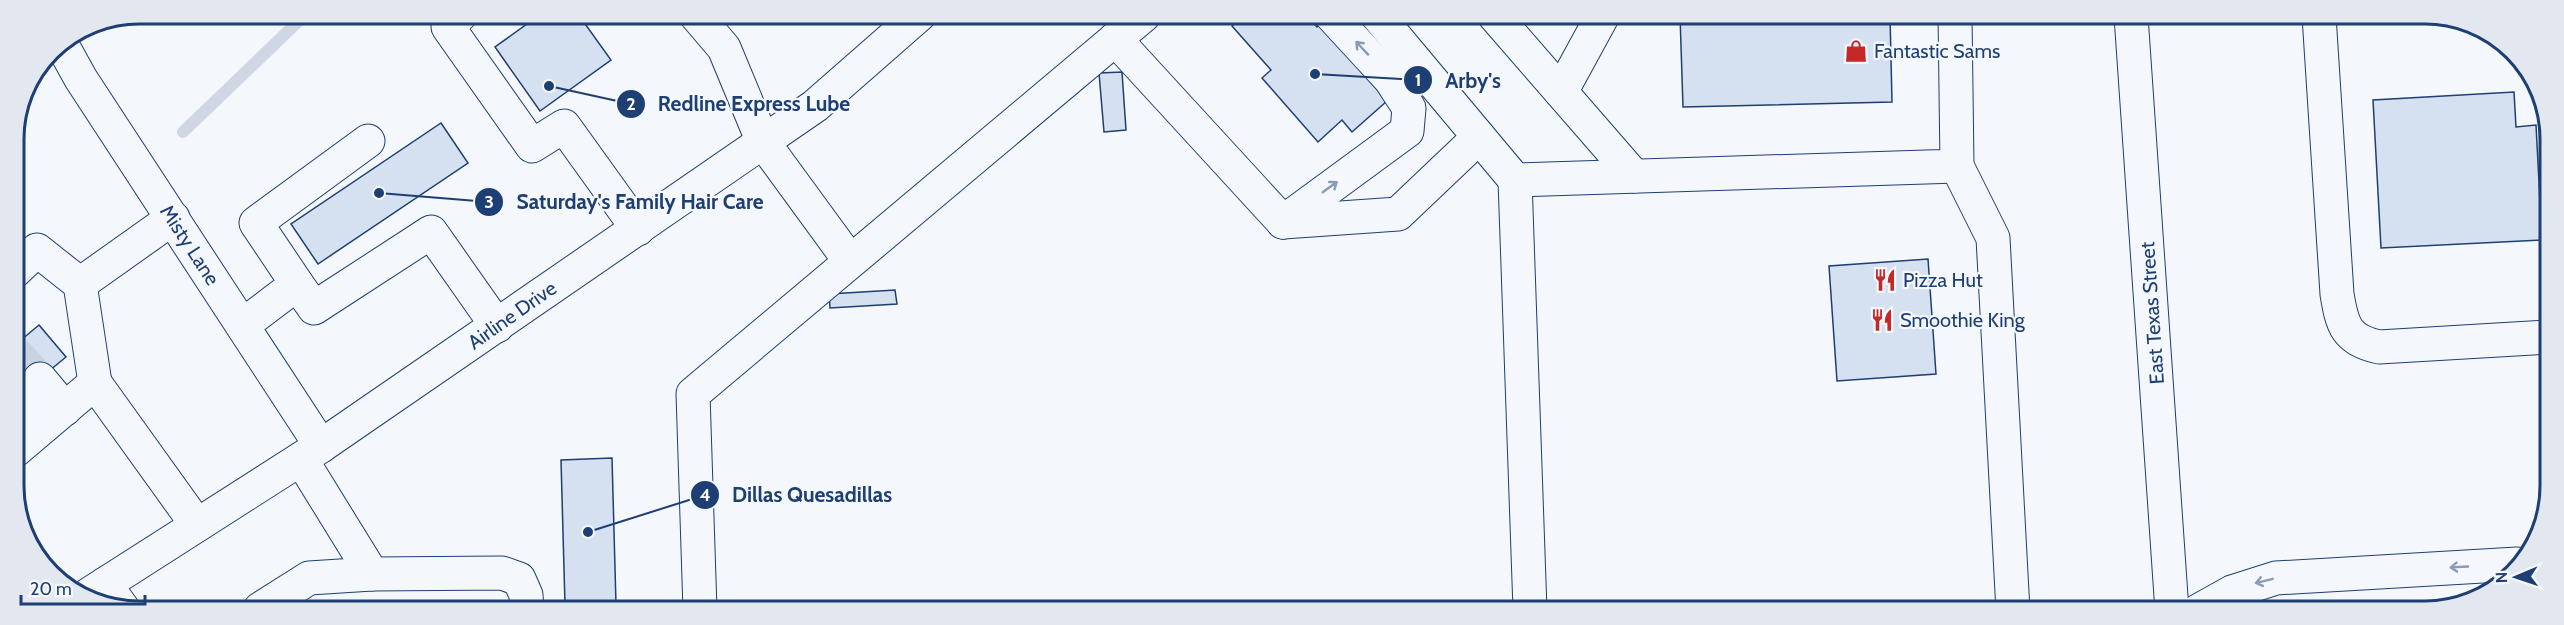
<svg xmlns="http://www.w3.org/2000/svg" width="2564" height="625" font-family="Cabin,sans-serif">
	<rect width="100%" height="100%" fill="#f4f7fb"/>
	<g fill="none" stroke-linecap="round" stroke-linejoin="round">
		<polyline stroke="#cfd7e4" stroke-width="12" points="183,132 306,14"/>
	</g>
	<g fill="#d5e0f0" stroke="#1d3f73" stroke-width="1.5">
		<polygon points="541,14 578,14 611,60 540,111 495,47"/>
		<polygon points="1244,15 1306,15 1317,27 1326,18 1346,54 1387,101 1352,132 1342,120 1318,142 1262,78 1271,70 1232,26"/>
		<polygon points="1680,15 1890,15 1892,102 1683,107"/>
		<polygon points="1122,72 1126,130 1104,132 1099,73"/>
		<polygon points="2514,92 2516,127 2536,125 2542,240 2381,248 2373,100"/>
		<polygon points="441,123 468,163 318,264 291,224"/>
		<polygon points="1928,259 1936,374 1837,381 1829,266"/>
		<polygon points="895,290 897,304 830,308 829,294"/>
		<polygon points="39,325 66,357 15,399 15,345"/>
		<polygon points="612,458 616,604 565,605 561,460"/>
	</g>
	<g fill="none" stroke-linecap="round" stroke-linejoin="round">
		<polyline stroke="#c9d2e0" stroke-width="33" stroke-dasharray="33 16" stroke-linecap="butt" points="15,352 40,379"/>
		<g stroke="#1d3f73" stroke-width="35">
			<g id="minor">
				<polyline points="461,14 448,27 532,146 564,126 638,229"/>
				<polyline points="695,14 724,48 763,142 850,261"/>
				<polyline points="1377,15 1515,180 1957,166 1955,15"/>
				<polyline points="1494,15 1634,176"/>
				<path d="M2319,16L2337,294C2342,325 2346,340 2379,347L2548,337"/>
				<polyline points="1115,39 1283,222"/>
				<polyline points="61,43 81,79 321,446"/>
				<polyline points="1561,92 1603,15"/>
				<polyline points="1957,166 1993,238 2013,611"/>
				<polyline points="1515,180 1530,610"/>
				<polyline points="1283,222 1407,131 1409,108 1390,79 1331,15"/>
				<polyline points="1283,222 1398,214 1479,137"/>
				<polyline points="15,271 37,250 80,284 95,383 16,450"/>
				<polyline points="80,284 173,218"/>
				<polyline points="297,284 314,308 431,232 497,326"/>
				<polyline points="243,325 297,284 256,223 368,141"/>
				<polyline points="40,379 65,409"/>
				<polyline points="95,383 197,525"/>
				<polyline points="18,397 44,426"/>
				<polyline points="301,459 372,574"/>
				<polyline points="105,584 123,609"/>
				<polyline points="260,609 309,578 372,574 502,573 519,579 526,595 527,609"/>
				<polyline points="700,610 693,394 1144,15"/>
				<polyline points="2198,611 2232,592 2276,578 2517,564"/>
			</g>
		</g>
		<g stroke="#1d3f73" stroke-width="35">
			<g id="major">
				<polyline points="2131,16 2172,611"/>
				<polyline points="88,595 321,446 815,106 920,14"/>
			</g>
		</g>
		<use href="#minor" stroke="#f4f7fb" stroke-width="33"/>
		<use href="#major" stroke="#f4f7fb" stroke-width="33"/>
	</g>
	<defs><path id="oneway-shaft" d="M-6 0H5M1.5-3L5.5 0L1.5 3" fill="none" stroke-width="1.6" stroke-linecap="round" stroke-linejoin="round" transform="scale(1.5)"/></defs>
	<g stroke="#889bb7">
		<use href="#oneway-shaft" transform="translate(1362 48) rotate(-133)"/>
		<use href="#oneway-shaft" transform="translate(1330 187) rotate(-36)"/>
		<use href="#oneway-shaft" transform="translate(2459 567) rotate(177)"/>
		<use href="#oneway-shaft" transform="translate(2264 581) rotate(166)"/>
	</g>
	<defs>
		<g id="shop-bare" transform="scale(1.8)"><path d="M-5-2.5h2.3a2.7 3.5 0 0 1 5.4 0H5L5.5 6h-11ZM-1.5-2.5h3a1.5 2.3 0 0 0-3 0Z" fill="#c62828" stroke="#f4f7fb" stroke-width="2.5" paint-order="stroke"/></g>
		<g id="restaurant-bare" transform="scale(1.8)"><path d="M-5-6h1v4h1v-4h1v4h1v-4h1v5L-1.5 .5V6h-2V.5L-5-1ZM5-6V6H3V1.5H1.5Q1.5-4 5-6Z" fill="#c62828" stroke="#f4f7fb" stroke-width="2.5" paint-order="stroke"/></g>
	</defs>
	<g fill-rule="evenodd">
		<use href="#shop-bare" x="1856" y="51"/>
		<use href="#restaurant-bare" x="1885" y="280"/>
		<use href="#restaurant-bare" x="1882" y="320"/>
	</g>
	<g text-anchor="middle" stroke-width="4.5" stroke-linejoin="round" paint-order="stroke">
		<g font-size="20" fill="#1d3f73" stroke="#f4f7fb" text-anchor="start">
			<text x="1874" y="58">Fantastic Sams</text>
			<text x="1903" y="287">Pizza Hut</text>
			<text x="1900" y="327">Smoothie King</text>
		</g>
		<g font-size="20" fill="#1d3f73" stroke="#f4f7fb">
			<text transform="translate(190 245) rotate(57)" y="7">Misty Lane</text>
			<text transform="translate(2152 313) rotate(-94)" y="7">East Texas Street</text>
			<text transform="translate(512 315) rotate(-35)" y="7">Airline Drive</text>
		</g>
	</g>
	<path d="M0 0H2564V625H0ZM139 24H2425A115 115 0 0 1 2540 139V486A115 115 0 0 1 2425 601H139A115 115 0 0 1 24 486V139A115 115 0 0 1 139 24Z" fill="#e3e8f0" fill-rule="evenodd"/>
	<path fill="none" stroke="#1d3f73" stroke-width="3" d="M139 24H2425A115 115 0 0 1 2540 139V486A115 115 0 0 1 2425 601H139A115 115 0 0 1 24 486V139A115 115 0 0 1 139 24Z"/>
	<path fill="none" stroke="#1d3f73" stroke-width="2" d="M1315 74L1418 80M549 86L631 104M379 193L489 202M588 532L705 495"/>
	<g fill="#1d3f73" stroke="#f4f7fb" stroke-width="2">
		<circle cx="1315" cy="74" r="6"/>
		<circle cx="549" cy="86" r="6"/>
		<circle cx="379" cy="193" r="6"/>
		<circle cx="588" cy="532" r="6"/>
		<circle cx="1418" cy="80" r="15"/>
		<circle cx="631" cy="104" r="15"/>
		<circle cx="489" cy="202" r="15"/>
		<circle cx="705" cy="495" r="15"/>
	</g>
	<g font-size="18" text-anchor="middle" font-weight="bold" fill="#fff">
		<text x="1418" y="86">1</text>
		<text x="631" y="110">2</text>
		<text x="489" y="208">3</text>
		<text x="705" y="501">4</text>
	</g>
	<g font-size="21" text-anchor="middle" font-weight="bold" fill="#1d3f73" stroke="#f4f7fb" stroke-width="4.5" stroke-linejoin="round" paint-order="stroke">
		<text x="1473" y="88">Arby's</text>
		<text x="754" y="111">Redline Express Lube</text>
		<text x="640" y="209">Saturday's Family Hair Care</text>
		<text x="812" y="502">Dillas Quesadillas</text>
	</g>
	<g transform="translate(2516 577) rotate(268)" stroke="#f4f7fb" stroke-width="4.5" paint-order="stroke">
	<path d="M0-4.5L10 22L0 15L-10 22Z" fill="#1d3f73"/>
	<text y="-9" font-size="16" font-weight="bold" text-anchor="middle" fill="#1d3f73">N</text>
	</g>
	<path d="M21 595v9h124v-9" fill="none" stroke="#1d3f73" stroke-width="3"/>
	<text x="30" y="595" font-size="18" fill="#1d3f73" stroke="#f4f7fb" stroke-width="4.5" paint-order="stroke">20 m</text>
</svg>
